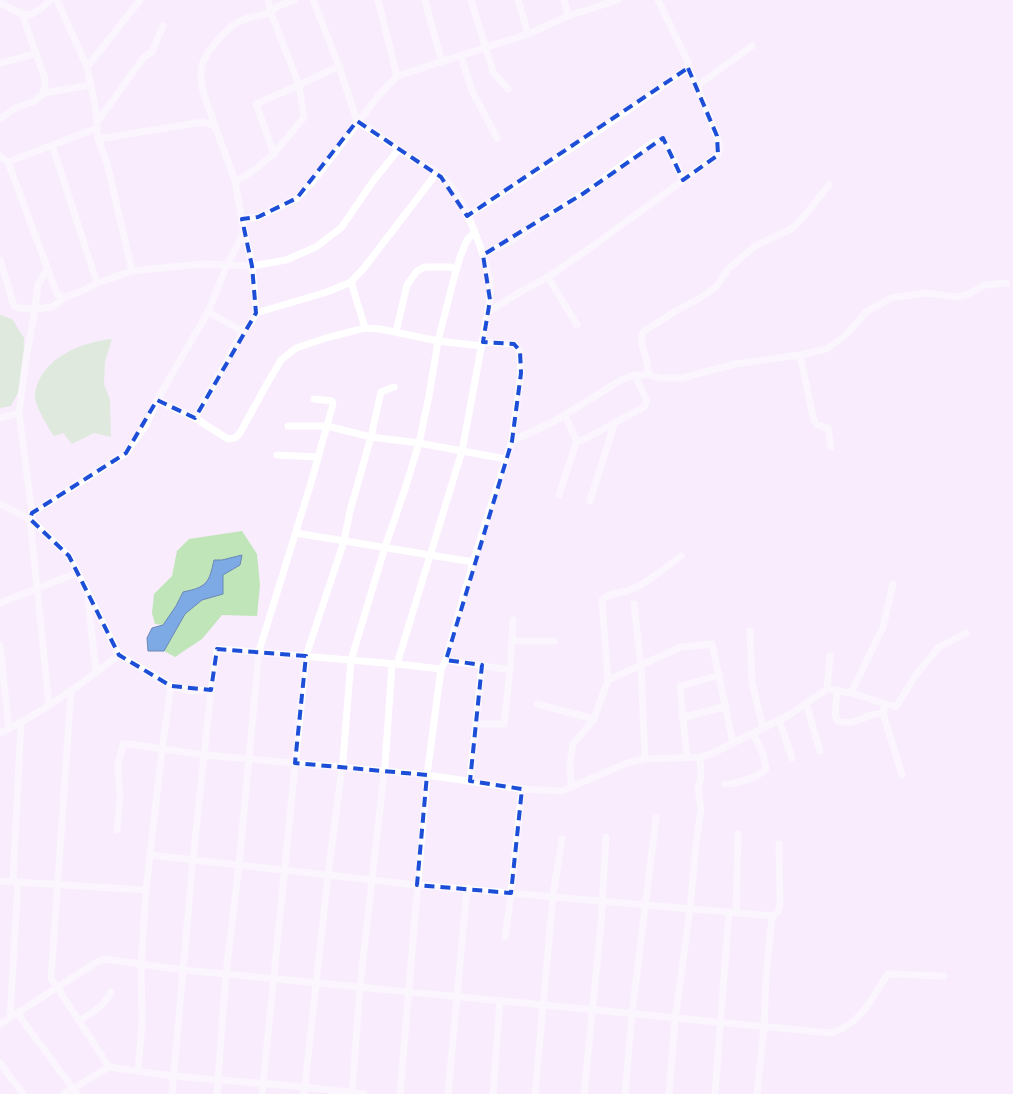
<svg xmlns="http://www.w3.org/2000/svg" width="1013" height="1094" font-family="Overpass,sans-serif">
	<rect width="100%" height="100%" fill="#f8ecfd"/>
	<g fill="#c0e5b9">
		<polygon points="0,315 12,319 24,338 23,383 11,406 0,408"/>
		<path d="M112,339L105,362L104,384L110,400L111,437L94,433L72,444L63,433L54,436C48,427 34,405 35,394C40,358 82,342 112,339Z"/>
		<path d="M242,531L257,554L260,585L257,616L222,615L202,639L175,657L164,651L185,614L202,600L222,594L223,575L240,565L242,556L222,560H214C209,583 206,587 183,592L176,606L163,625L155,624L152,613L154,594L172,576L177,551L189,539Z"/>
	</g>
	<path fill="#7daae5" stroke="#6987b3" d="M242,555L240,565L223,575V594L202,600L185,614L164,651H148L147,638L152,628L163,625L176,606L183,592C207,587 209,583 214,560H222Z"/>
	<g fill="none" stroke-linecap="round" stroke-linejoin="round">
		<g stroke="#fff" stroke-width="7">
			<polyline points="313,0 339,66"/>
			<polyline points="378,0 397,76"/>
			<polyline points="425,0 442,63"/>
			<polyline points="471,0 493,72 508,89"/>
			<polyline points="518,0 528,34"/>
			<polyline points="0,3 22,14 30,15 42,8 50,0"/>
			<polyline points="568,16 618,0"/>
			<polyline points="461,56 472,91 497,138"/>
			<polyline points="0,63 35,54"/>
			<polyline points="87,67 140,0"/>
			<polyline points="697,86 752,46"/>
			<polyline points="44,93 90,85"/>
			<polyline points="0,119 15,108 33,102 44,93 45,79 22,14"/>
			<polyline points="97,122 144,57 152,52 163,26"/>
			<path d="M215,126C210,109 199,89 201,70C202,55 225,30 238,22C247,17 261,15 271,13L268,0"/>
			<polyline points="97,128 98,139 107,163 132,271"/>
			<polyline points="98,139 203,122 215,126 235,181 244,232 252,266 256,313"/>
			<polyline points="52,145 97,283"/>
			<polyline points="274,154 256,104 299,85 271,13 276,7 294,0"/>
			<path d="M0,156L8,162L57,294L65,297L80,292L97,283L132,271L202,264L252,266L286,260L316,247L341,228L374,180L399,149C414,160 439,171 450,185C466,205 484,252 489,277C491,284 490,293 490,300L462,451L419,443L406,486L385,547L351,660L343,760L328,875L304,1094"/>
			<polyline points="8,162 97,128 95,105 87,67 57,0"/>
			<path d="M235,181C266,167 283,143 304,117L299,85L339,66L357,121L399,149"/>
			<polyline points="467,216 604,127 688,68 688,62 658,0"/>
			<polyline points="242,219 258,217 297,198 315,179 378,96 397,76 528,34 568,16 564,0"/>
			<polyline points="483,255 511,241 551,214 584,193 652,143 662,141 666,145 683,180"/>
			<polyline points="0,260 14,306 19,308 35,309 26,359 19,413 32,513 30,519 49,705"/>
			<polyline points="47,270 38,284 35,309 52,307 65,297"/>
			<polyline points="548,277 590,248 718,155 720,146 717,136 697,86 688,68"/>
			<polyline points="351,282 365,328"/>
			<path d="M208,312L239,329C249,329 252,321 256,313L327,292L351,282L364,268L436,174"/>
			<polyline points="488,312 520,292 548,277 577,325"/>
			<polyline points="396,332 407,285 417,271 425,267 451,267 456,270"/>
			<polyline points="483,342 514,344 520,351 521,373 512,441"/>
			<polyline points="800,355 814,421 817,425 828,428 831,447"/>
			<path d="M648,375C648,371 648,367 647,363C646,352 637,341 644,331L676,311L700,298L716,287L728,269L755,246L791,229L801,220L829,185"/>
			<polyline points="157,400 195,418 228,439 235,438 240,433 268,382 281,360 296,348 326,338 365,328 380,329 438,341 482,346"/>
			<polyline points="565,415 575,438 577,440 581,441 644,407 647,401 635,375"/>
			<polyline points="0,418 19,413"/>
			<polyline points="195,418 244,329"/>
			<polyline points="288,426 327,426 371,437 419,443 429,396 438,341 453,282 460,257 467,240 474,233"/>
			<polyline points="277,455 317,457"/>
			<polyline points="559,495 577,440"/>
			<polyline points="590,501 615,422"/>
			<polyline points="0,504 30,519 69,556 119,655 171,686 192,691 211,690 217,651 219,649 397,664 441,669"/>
			<polyline points="32,513 126,453 146,425 157,400 208,312 227,265 244,232"/>
			<polyline points="296,533 473,562"/>
			<polyline points="88,599 96,673"/>
			<polyline points="0,603 77,573"/>
			<polyline points="634,604 641,666 645,759"/>
			<polyline points="750,631 752,682 763,728"/>
			<polyline points="513,641 554,641"/>
			<polyline points="0,646 9,729"/>
			<polyline points="446,660 510,670 513,620"/>
			<polyline points="397,664 462,451 506,459"/>
			<polyline points="608,680 681,647 712,644 733,743"/>
			<polyline points="827,689 830,656"/>
			<path d="M837,690L835,716L838,721C850,725 855,721 866,717C871,714 878,714 883,713"/>
			<polyline points="71,692 51,978 109,1067"/>
			<polyline points="851,693 883,627 893,584"/>
			<polyline points="806,703 820,751"/>
			<polyline points="537,704 594,719"/>
			<polyline points="884,708 883,713 902,775"/>
			<polyline points="682,718 726,706"/>
			<polyline points="779,720 792,758"/>
			<polyline points="477,724 504,724 510,670"/>
			<path d="M0,733C44,712 81,684 119,655"/>
			<polyline points="687,758 680,686 720,675"/>
			<polyline points="470,781 482,665"/>
			<path d="M725,784C735,784 761,777 766,768L763,754L753,733"/>
			<path d="M571,787L570,763L573,744L594,719L608,680L602,600C608,593 619,593 627,591C647,584 664,568 681,556"/>
			<polyline points="117,830 120,798 118,765 123,744 130,744 205,755 427,775 522,789"/>
			<polyline points="150,855 417,885 772,916 778,912 780,904 779,844"/>
			<polyline points="0,881 146,890"/>
			<polyline points="13,882 21,723"/>
			<polyline points="736,913 738,834"/>
			<path d="M505,937C513,888 516,839 522,789L562,791L627,763L645,759L700,757L711,754L789,715L827,689L851,693L896,707L915,676L938,648L966,633"/>
			<polyline points="17,1013 77,1094"/>
			<polyline points="10,1017 18,882"/>
			<path d="M79,1021C91,1013 105,1006 111,992"/>
			<path d="M0,1024L97,962L104,959L184,970L831,1033C861,1024 872,998 888,974L944,976"/>
			<polyline points="0,1063 23,1094"/>
			<polyline points="138,1071 142,1023 141,964 146,890 162,750 171,686"/>
			<polyline points="64,1094 109,1067 173,1076 305,1087 364,1094"/>
			<polyline points="172,1094 193,859 211,690"/>
			<polyline points="217,1094 226,973 239,865 259,651 311,483 333,404 332,401 314,399"/>
			<polyline points="262,1094 306,656 344,541 350,511 371,437 381,392 394,387"/>
			<polyline points="352,1094 360,986 385,765 392,664"/>
			<polyline points="400,1094 427,775 441,669 446,660 473,562 512,441 555,421 621,380 635,375 648,375 661,378 682,378 735,364 800,355 826,349 846,335 866,312 891,298 927,293 955,297 969,294 985,285 1006,283"/>
			<polyline points="448,1094 467,888"/>
			<polyline points="493,1094 500,1001"/>
			<polyline points="535,1094 553,896 562,839"/>
			<polyline points="584,1094 601,924 606,837"/>
			<polyline points="625,1094 632,1014 656,818"/>
			<polyline points="669,1094 675,1020 690,909 696,844 701,809 698,789 701,778 700,757"/>
			<polyline points="715,1094 729,912"/>
			<polyline points="757,1094 764,1027 766,978 772,916"/>
		</g>
	</g>
	<path d="M0 0H1013V1094H0ZM688,68L717,136L718,155L683,180L663,138L584,193L483,255L490,300L483,342L514,344L520,351L521,373L512,441L446,660L482,665L470,781L522,789L511,893L417,885L427,775L295,763L306,656L217,649L211,690L171,686L119,655L69,556L30,519L32,513L126,453L157,400L195,418L256,313L252,266L242,219L258,217L297,198L357,121L441,177L467,216Z" fill="#f8ecfd" fill-opacity=".55" fill-rule="evenodd"/>
	<path fill="none" stroke="#1d4ed8" stroke-width="4" stroke-dasharray="10 6" stroke-linejoin="round" d="M688,68L717,136L718,155L683,180L663,138L584,193L483,255L490,300L483,342L514,344L520,351L521,373L512,441L446,660L482,665L470,781L522,789L511,893L417,885L427,775L295,763L306,656L217,649L211,690L171,686L119,655L69,556L30,519L32,513L126,453L157,400L195,418L256,313L252,266L242,219L258,217L297,198L357,121L441,177L467,216Z"/>
</svg>
